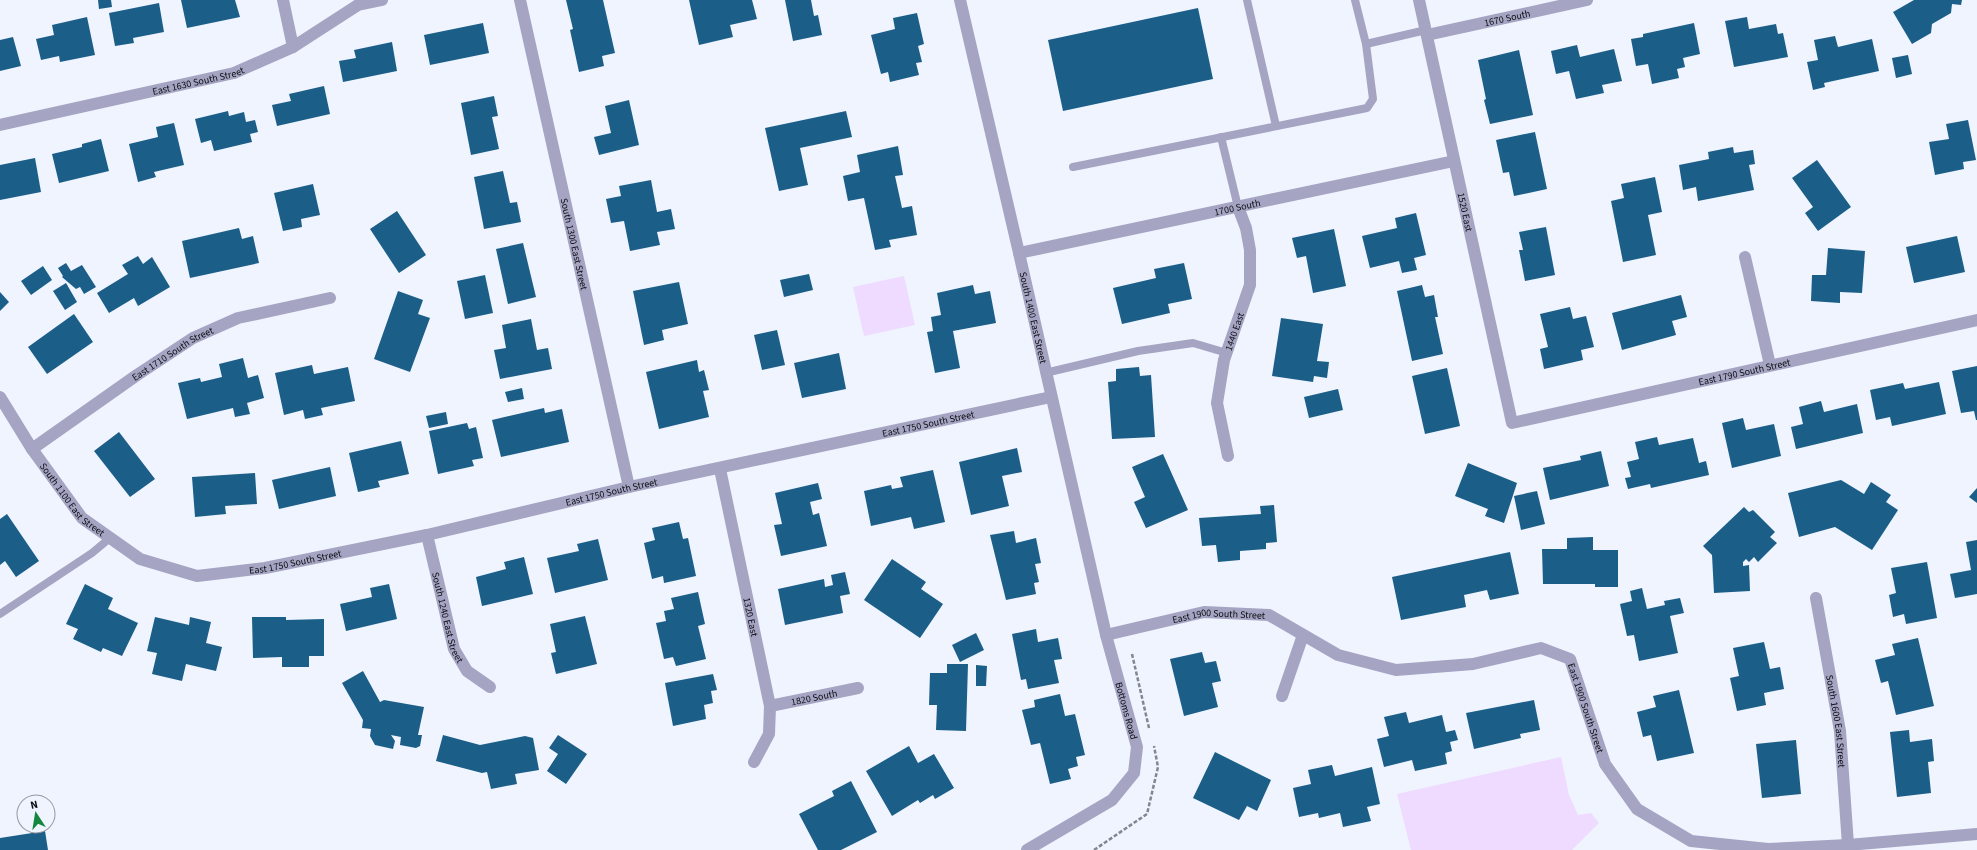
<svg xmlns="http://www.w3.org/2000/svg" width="1977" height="850" font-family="'Source Sans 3',sans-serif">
	<rect width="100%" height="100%" fill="#eff4ff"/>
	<g fill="#efdbff">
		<polygon points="904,276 915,325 864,336 853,287"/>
		<polygon points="1561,757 1569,795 1578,815 1591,813 1599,823 1572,850 1411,850 1397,794"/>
	</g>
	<g fill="#1b5e88">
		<polygon points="98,0 111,0 112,7 99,9"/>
		<polygon points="181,0 235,0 240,17 187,28"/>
		<polygon points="566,0 603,0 615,53 602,56 604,66 579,72 570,30 573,29"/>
		<polygon points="689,0 752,0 757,19 730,25 733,37 699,45"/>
		<polygon points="785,0 811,0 814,16 818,15 822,35 793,41"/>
		<polygon points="1914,0 1962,0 1961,5 1952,4 1951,13 1932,24 1931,33 1912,44 1893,12"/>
		<polygon points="159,3 164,32 133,38 134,43 115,46 109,13"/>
		<polygon points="1198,8 1213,79 1063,111 1048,40"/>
		<polygon points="917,13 924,44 918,46 922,62 916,63 919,75 890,82 888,72 881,74 871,35 895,29 893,18"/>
		<polygon points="87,17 95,55 60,62 59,56 41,60 36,39 54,35 52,25"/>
		<polygon points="1747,17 1749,29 1776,24 1778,34 1783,33 1788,57 1734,67 1725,21"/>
		<polygon points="483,23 489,53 430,65 424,35"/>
		<polygon points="1694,23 1700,54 1683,58 1685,67 1677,69 1679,78 1652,84 1648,64 1636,66 1631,39 1643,37 1643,34"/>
		<polygon points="1835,36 1838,47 1872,39 1879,71 1824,83 1825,87 1813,90 1807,62 1818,60 1814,40"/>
		<polygon points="13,37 21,66 0,71 0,40"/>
		<polygon points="392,42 397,71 343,82 339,61 356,58 354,50"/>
		<polygon points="1577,45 1580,57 1614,49 1622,81 1602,85 1604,93 1576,99 1569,71 1556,74 1551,51"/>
		<polygon points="1519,50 1533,115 1490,124 1484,100 1486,99 1478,60"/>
		<polygon points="1908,55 1912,74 1896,78 1892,58"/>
		<polygon points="324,86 330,114 277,126 272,105 291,101 289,94"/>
		<polygon points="494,96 498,116 492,117 499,149 471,155 461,103"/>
		<polygon points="629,100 639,145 599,155 594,137 611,133 605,106"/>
		<polygon points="228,111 229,116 244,112 246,122 255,120 258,132 250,134 252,142 214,151 211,140 201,143 195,119"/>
		<polygon points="846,111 852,137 800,148 808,185 779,191 765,128"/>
		<polygon points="1968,120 1976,160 1963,162 1964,169 1935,175 1929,142 1949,139 1946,124"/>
		<polygon points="174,123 184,165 154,172 156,177 138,182 129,144 158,137 156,127"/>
		<polygon points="1535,132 1547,189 1514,196 1509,172 1503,173 1496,140"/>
		<polygon points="101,139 109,171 59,183 52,154 82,147 82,144"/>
		<polygon points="898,146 903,175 895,176 902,208 912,206 917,235 889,240 891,247 875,250 864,198 848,201 843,176 860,172 857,155"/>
		<polygon points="1733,147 1734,153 1753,150 1755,164 1749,165 1754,190 1698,201 1696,187 1683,190 1679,165 1709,159 1708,152"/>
		<polygon points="35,158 41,192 0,200 0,165"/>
		<polygon points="1817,160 1851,207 1818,231 1805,213 1813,207 1792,178"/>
		<polygon points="503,171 510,203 517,202 521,222 484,229 474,177"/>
		<polygon points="1655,177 1662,212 1648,215 1656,255 1623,262 1611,201 1624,198 1621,184"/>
		<polygon points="651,180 657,212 671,209 675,229 657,232 660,245 630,251 624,221 611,223 606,199 621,196 619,186"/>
		<polygon points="313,184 320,215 301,219 302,227 283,231 274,193"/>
		<polygon points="397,211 426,255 399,273 370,229"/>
		<polygon points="1416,213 1426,255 1414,258 1417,270 1402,273 1399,261 1370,268 1362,236 1397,228 1395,218"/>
		<polygon points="1546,227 1555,275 1525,281 1519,250 1523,250 1519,232"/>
		<polygon points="239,228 242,239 253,236 259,263 190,278 182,241"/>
		<polygon points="1334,229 1346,286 1313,293 1306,256 1297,258 1292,238"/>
		<polygon points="1957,236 1965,272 1914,283 1906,247"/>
		<polygon points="523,243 536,297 508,304 496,249"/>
		<polygon points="1828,248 1865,251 1862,293 1840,292 1840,303 1811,301 1812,275 1826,275"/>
		<polygon points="138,256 143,264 152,257 170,287 138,306 134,298 109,313 97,293 128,274 122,265"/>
		<polygon points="66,263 71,271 82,265 96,287 84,294 80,287 76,289 62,277 63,276 58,268"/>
		<polygon points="1184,263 1192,299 1168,304 1170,313 1122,324 1113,288 1156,278 1154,269"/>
		<polygon points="43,266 52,280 31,295 21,281"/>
		<polygon points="809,274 813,290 784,297 780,280"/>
		<polygon points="485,275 493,313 465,319 457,281"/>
		<polygon points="679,282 688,324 662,330 664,340 644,345 633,291"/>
		<polygon points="66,283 77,302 65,310 53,291"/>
		<polygon points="973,285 975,294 990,291 996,323 953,331 960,368 935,373 927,332 933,331 931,317 941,315 937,293"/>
		<polygon points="1422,285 1425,297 1434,295 1438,317 1435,317 1443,354 1412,361 1397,291"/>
		<polygon points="398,291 423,300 418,314 430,318 410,372 374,359"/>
		<polygon points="0,292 9,302 0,311"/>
		<polygon points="1681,295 1687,317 1672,321 1676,335 1622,350 1612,313"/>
		<polygon points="1570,307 1573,319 1586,316 1594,347 1581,350 1583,360 1544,369 1540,349 1548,347 1540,314"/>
		<polygon points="74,314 93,342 47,374 28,347"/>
		<polygon points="1281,318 1323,324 1317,361 1329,362 1327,378 1314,376 1313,382 1272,376"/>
		<polygon points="531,319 537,350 548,348 552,369 500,379 494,350 506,348 502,325"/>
		<polygon points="777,330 785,365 762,370 754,335"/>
		<polygon points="839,353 846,389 802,398 794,363"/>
		<polygon points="243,358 248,378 258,375 264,398 247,403 250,414 235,417 233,408 187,419 178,383 200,378 201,382 222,377 219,364"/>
		<polygon points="697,360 699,372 704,370 709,390 703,391 709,417 659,429 646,372"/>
		<polygon points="312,365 314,374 348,367 355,401 321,408 323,415 305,419 303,410 284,415 275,373"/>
		<polygon points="1977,366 1977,420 1976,420 1974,411 1961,413 1952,371"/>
		<polygon points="1139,367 1140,376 1151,375 1155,437 1112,439 1108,382 1116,381 1116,369"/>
		<polygon points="1447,368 1460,426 1425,434 1412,376"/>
		<polygon points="1939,382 1946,414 1892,426 1890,417 1876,420 1870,390 1903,383 1905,389"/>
		<polygon points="522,388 524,399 508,402 505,392"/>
		<polygon points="1338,389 1343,410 1309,418 1304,397"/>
		<polygon points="1821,401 1824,412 1857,404 1863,433 1796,449 1791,427 1803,424 1799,407"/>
		<polygon points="544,408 545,413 562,409 569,442 501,457 492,420"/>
		<polygon points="446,412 448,424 429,428 426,416"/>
		<polygon points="1743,418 1746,430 1774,424 1781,456 1732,468 1722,423"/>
		<polygon points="467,423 469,429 476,427 483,458 472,460 474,466 438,474 429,431"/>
		<polygon points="119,432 155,479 130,497 94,451"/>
		<polygon points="1657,437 1659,445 1693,438 1699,463 1706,461 1709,475 1651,488 1650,484 1628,489 1625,478 1631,477 1627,462 1639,459 1635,442"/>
		<polygon points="401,441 409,474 378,481 380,487 358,492 349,453"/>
		<polygon points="1017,448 1022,472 1002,476 1009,506 971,515 959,462"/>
		<polygon points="1601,451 1609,486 1550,500 1543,468 1581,460 1580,456"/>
		<polygon points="1163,454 1188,510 1146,528 1134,502 1145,497 1132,467"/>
		<polygon points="1468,463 1517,483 1504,523 1485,516 1488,509 1455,496"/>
		<polygon points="330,467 336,496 279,509 272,480"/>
		<polygon points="933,470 945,522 914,529 911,517 871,526 864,491 891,485 892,489 903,487 900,477"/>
		<polygon points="255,473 257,504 225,506 226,514 195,517 192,477"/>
		<polygon points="1841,480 1864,494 1871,482 1891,495 1886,502 1898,510 1872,550 1835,527 1799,537 1788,493"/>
		<polygon points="818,483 822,499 810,502 813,515 819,513 827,546 781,556 774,525 782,524 775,493"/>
		<polygon points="1977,488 1977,503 1969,497"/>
		<polygon points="1537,491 1545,524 1521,530 1514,496"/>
		<polygon points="1274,505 1277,542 1266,543 1266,549 1240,551 1240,560 1218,562 1216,545 1202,546 1199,518 1261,514 1260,506"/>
		<polygon points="1744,507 1749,512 1753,510 1775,532 1770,537 1777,543 1758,562 1754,557 1749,562 1746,559 1743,562 1743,566 1749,565 1750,591 1714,593 1712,555 1703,546"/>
		<polygon points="7,514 39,561 16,577 5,561 0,565 0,519"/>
		<polygon points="679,522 683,539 688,538 696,576 664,583 663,576 652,579 644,543 655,540 652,528"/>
		<polygon points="1014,531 1016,543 1036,538 1041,563 1035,564 1039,582 1034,583 1036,594 1006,600 990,535"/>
		<polygon points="1593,537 1593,550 1618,550 1618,587 1595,587 1595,584 1543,584 1542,549 1567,549 1567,538"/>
		<polygon points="598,539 608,580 555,593 547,558 579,551 577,544"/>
		<polygon points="1977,540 1977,594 1955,598 1950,574 1971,570 1966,542"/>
		<polygon points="1510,552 1519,594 1490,600 1487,590 1464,595 1466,607 1401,620 1392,577"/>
		<polygon points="524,557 533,594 482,606 476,577 506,569 504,562"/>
		<polygon points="892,559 926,582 921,589 943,604 920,638 864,600"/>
		<polygon points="1927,562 1937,618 1906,624 1904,614 1893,617 1889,595 1896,593 1891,568"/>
		<polygon points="845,572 850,594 840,596 843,613 785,625 778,589 824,579 825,587 833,585 831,575"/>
		<polygon points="85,584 113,598 108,609 138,623 122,656 103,648 101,652 73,639 78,629 66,624"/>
		<polygon points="389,584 397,619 346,631 340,604 372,597 370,588"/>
		<polygon points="1642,588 1647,609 1665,605 1664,601 1680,598 1684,613 1670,616 1678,653 1639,661 1634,635 1627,636 1620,604 1632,601 1630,591"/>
		<polygon points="698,592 705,624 698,626 706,659 676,666 673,657 664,659 656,623 666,621 664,611 674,609 671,598"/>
		<polygon points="585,616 597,664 556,674 551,653 556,652 550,624"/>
		<polygon points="155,617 189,625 190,617 211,622 206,643 222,647 216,671 186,664 182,681 152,674 157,653 147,651"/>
		<polygon points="252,617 286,617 286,620 324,619 324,656 309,656 309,667 282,667 282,657 253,658"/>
		<polygon points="1036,629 1038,642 1058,638 1062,659 1054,660 1059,683 1028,689 1026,679 1021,680 1012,634"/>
		<polygon points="976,633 984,650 960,662 952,645"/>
		<polygon points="1918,638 1934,706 1896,715 1888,681 1881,683 1875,660 1895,655 1892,644"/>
		<polygon points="1764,642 1770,669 1780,667 1784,689 1764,693 1766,705 1737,711 1730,678 1739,676 1733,648"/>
		<polygon points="1202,652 1205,663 1216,661 1221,681 1212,683 1218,707 1184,716 1170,659"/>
		<polygon points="947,664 968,664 966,731 936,730 937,705 929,705 930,673 947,673"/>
		<polygon points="976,665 987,666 986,686 976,686"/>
		<polygon points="363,671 380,702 384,700 424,707 418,735 422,735 420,746 416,748 400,745 401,737 391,735 395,741 393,749 375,745 370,736 371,729 362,728 363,720 342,683"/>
		<polygon points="713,674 717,690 711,691 713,703 704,705 706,719 673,726 665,683"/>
		<polygon points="1679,690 1694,753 1657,761 1651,735 1643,737 1637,712 1656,707 1653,696"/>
		<polygon points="1060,694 1065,716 1075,714 1085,755 1076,757 1078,766 1068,769 1071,779 1050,784 1040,743 1031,745 1022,710 1035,707 1034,700"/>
		<polygon points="1534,700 1540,730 1520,734 1521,738 1474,749 1466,713"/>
		<polygon points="1406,712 1409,723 1442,715 1446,732 1455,730 1458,740 1450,742 1452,751 1445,753 1447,764 1415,771 1412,760 1384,767 1377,739 1389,736 1384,717"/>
		<polygon points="1909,730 1910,742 1932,739 1934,761 1928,762 1931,793 1897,797 1890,732"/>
		<polygon points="443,735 480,745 525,736 533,738 539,770 515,774 517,784 491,789 487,772 482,773 436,761"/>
		<polygon points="558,735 587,754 566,784 547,771 558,754 549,748"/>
		<polygon points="1796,740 1801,794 1762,798 1756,744"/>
		<polygon points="909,746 918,763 934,754 954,788 935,799 933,795 920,803 918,800 892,816 866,771"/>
		<polygon points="1215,752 1271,780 1257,811 1247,806 1239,820 1193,798"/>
		<polygon points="1332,765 1335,776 1372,767 1380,804 1367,807 1371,821 1343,827 1340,813 1319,818 1318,813 1299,817 1293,788 1311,784 1308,770"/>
		<polygon points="851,781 877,832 841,850 818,850 799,814 834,796 832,791"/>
		<polygon points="45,831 48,850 0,850 0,838"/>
	</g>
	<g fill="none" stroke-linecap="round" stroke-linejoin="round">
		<g stroke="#82868e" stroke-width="2.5" stroke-dasharray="4 2" stroke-linecap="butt">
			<polyline points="1132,654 1149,728"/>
			<polyline points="1094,850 1147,814 1158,767 1154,746"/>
		</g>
		<g stroke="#a5a4c2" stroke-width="8">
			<polyline points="1247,0 1276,126"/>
			<polyline points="1355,0 1366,44 1426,30"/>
			<polyline points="1221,137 1238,207"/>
			<polyline points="1073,167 1367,108 1373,99 1366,44"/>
			<polyline points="1045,373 1138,351 1193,343 1227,353"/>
			<polyline points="0,614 92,553 110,538"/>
		</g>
		<g stroke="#a5a4c2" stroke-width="12">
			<polyline points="283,0 293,47"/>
			<path id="s1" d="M520,0L629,487"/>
			<path id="s2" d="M1419,0L1512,423L1977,320"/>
			<path id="s3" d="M1427,35L1587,0"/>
			<path id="s4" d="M0,125L234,73L293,47L358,5L382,0"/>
			<path id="s5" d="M1019,253L1454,161"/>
			<polyline points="1745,257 1770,365"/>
			<path id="s6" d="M32,449L137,375L193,338L238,318L330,298"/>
			<path id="s7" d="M1228,456L1217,403L1224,360L1250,285V250L1246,228L1238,207"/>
			<path id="s8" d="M720,469L770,706L769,734L754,762"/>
			<path id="s9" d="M427,535L454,649L467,671L490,687"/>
			<path id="s10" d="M1816,598L1840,731L1848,845"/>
			<path id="s11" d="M1106,635L1204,612L1269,615L1338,655L1396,670L1473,664L1541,648L1570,659L1605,764L1637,809L1691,841L1768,849L1848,845L1977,834"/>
			<polyline points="1282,696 1303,635"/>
			<path id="s12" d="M770,706L858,688"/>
		</g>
		<g stroke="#a5a4c2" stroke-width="12">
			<path id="s13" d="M960,0L1019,253L1106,635L1137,747L1134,773L1112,800L1027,850"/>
			<path id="s14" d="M0,397L32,449L82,518L140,559L197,576L265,568L427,535L629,487L1051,397"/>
		</g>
	</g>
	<g text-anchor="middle" stroke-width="4" stroke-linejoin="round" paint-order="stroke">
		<g font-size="10" fill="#0b0e13" stroke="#eff4ff">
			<text dy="4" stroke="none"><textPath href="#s3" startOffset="82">1670 South</textPath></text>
			<text dy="4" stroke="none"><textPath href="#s4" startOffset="203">East 1630 South Street</textPath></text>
			<text dy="4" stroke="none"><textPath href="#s5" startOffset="223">1700 South</textPath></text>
			<text dy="4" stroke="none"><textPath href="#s2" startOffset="217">1520 East</textPath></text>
			<text dy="4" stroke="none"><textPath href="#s1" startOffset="250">South 1300 East Street</textPath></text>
			<text dy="4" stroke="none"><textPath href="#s13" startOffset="326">South 1400 East Street</textPath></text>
			<text dy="4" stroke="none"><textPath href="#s7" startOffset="128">1440 East</textPath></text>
			<text dy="4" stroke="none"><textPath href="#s6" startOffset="170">East 1710 South Street</textPath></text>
			<text dy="4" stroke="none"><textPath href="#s2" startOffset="671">East 1790 South Street</textPath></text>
			<text dy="4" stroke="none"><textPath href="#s14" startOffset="1024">East 1750 South Street</textPath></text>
			<text dy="4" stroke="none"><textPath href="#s14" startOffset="700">East 1750 South Street</textPath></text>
			<text dy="4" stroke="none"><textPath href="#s14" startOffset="126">South 1100 East Street</textPath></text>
			<text dy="4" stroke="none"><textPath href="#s14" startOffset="376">East 1750 South Street</textPath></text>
			<text dy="4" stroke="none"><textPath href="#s9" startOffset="85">South 1240 East Street</textPath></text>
			<text dy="4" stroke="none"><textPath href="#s8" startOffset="151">1320 East</textPath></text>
			<text dy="4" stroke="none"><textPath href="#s11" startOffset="115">East 1900 South Street</textPath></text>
			<text dy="4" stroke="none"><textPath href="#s12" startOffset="45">1820 South</textPath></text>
			<text dy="4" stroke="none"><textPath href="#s11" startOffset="535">East 1900 South Street</textPath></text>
			<text dy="4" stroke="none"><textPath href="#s13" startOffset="730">Bottoms Road</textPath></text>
			<text dy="4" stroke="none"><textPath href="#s10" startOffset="125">South 1600 East Street</textPath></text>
		</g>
	</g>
	<g transform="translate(36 814) rotate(348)"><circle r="19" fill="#eff4ff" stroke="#9498a1"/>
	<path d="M0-3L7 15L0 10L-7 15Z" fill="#14873f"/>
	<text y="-6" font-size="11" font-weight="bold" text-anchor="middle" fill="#0b0e13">N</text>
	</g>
</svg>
